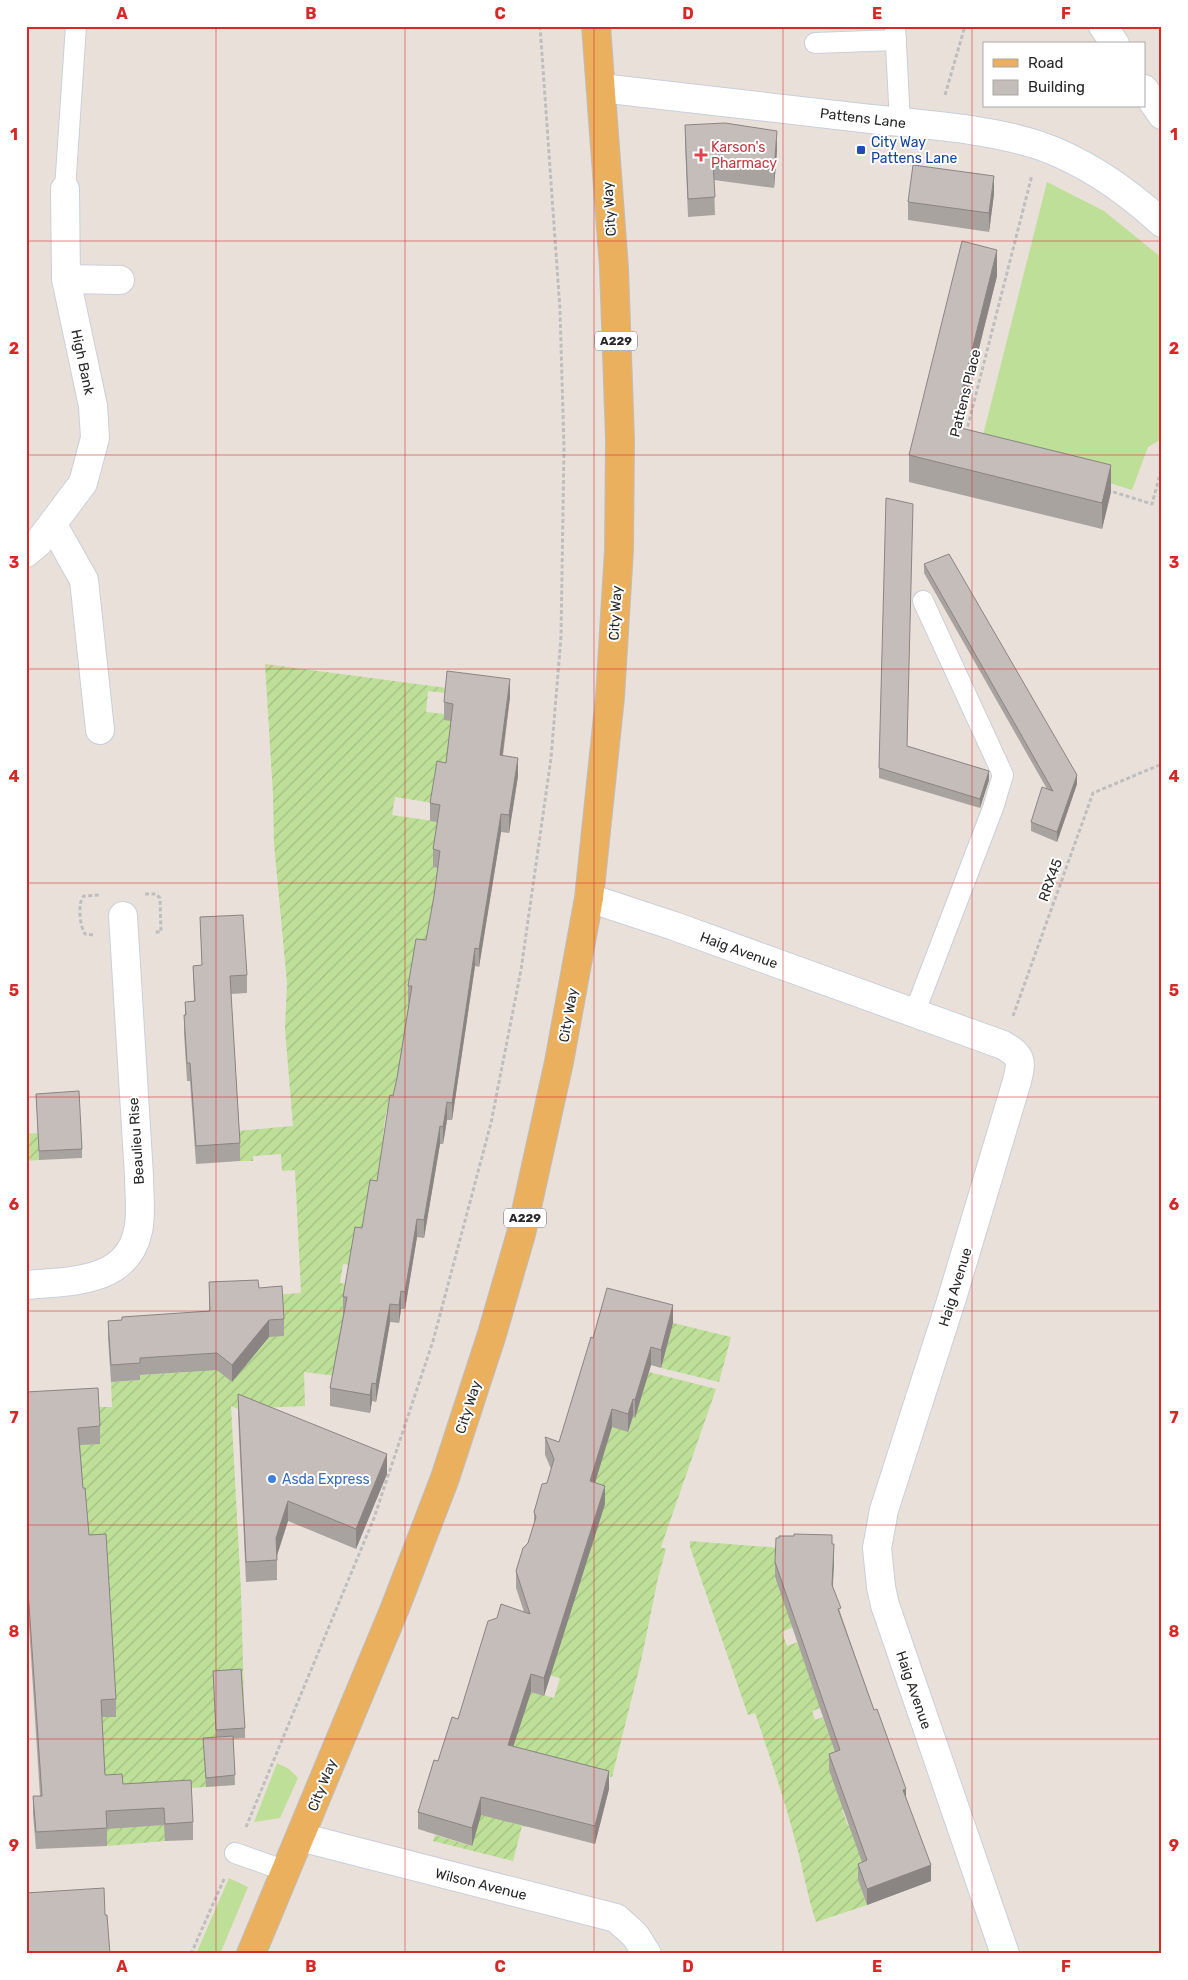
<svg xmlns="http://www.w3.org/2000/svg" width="1188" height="1980" font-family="Rubik,sans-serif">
	<defs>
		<pattern id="garden-furrows" width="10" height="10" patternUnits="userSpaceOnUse" patternTransform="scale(1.25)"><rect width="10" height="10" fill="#bddf98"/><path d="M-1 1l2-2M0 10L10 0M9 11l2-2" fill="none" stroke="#a2bf83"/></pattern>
	</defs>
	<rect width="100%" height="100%" fill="#eae0da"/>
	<g fill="#bddf98">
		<polygon points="1047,182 1104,211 1162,258 1162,439 1148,447 1132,490 983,443 983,435"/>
		<polygon points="277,1763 289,1769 298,1778 280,1818 254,1822"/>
		<polygon points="229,1878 248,1887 220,1954 196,1954"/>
	</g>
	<g fill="url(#garden-furrows)">
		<polygon points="265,664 447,688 446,693 428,691 426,712 445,714 464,723 450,753 433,803 395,797 392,815 440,822 455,870 409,1003 412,1004 393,1113 386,1112 383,1134 399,1137 351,1265 343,1264 340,1283 348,1284 371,1319 336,1376 304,1372 305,1406 238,1409 231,1406 241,1591 245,1738 232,1739 235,1785 190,1788 165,1841 107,1846 105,1793 65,1407 112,1407 111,1382 140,1380 140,1375 185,1372 183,1342 223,1374 258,1296 301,1293 295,1170 282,1171 281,1154 253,1156 253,1161 240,1161 238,1131 293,1126 285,1029 287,983 274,844 273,795"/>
		<polygon points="38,1133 39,1160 26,1161 26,1134"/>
		<polygon points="673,1323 731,1337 719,1382 661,1368"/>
		<polygon points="649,1372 716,1389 661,1547 666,1549 658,1578 641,1661 612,1777 576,1768 542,1772 528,1827 522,1826 513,1861 433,1841 435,1835 471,1846 487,1794 487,1678 554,1698 560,1678 541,1673 564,1632 586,1563 583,1529 595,1533 605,1504 590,1499 612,1427 628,1431 633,1416 635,1417"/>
		<path d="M690,1541L794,1549L776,1554L775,1580L793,1582V1627L782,1632L787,1646L798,1642L821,1708L812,1711L815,1720L823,1717L840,1766L857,1805L842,1810L848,1826L850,1825L869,1875L858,1880L867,1905L816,1922C807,1895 803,1868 795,1840C784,1797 769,1755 755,1713L748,1715L690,1547Z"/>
	</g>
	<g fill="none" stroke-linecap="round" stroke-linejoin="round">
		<g stroke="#c8cfda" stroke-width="22">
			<g id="lane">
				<polyline points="895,26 900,122"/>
				<polyline points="815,43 896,40"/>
				<polyline points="65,189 76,26"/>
				<polyline points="914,1014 993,808 1003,775 923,601"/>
				<polyline points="235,1853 286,1871"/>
			</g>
		</g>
		<g stroke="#c8cfda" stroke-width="30">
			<g id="street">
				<polyline points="1103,26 1115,44"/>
				<polyline points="1144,89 1162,115"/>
				<polyline points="66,279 120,280"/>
				<polyline points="53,525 84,580 100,730"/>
				<polyline points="26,553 38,543 83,483 95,438 93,406 66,279 65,189"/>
				<path d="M589,898L674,926L1003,1045C1022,1056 1022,1061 1017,1081L952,1298L884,1510L877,1548L881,1587L885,1605L1005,1954"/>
				<path d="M26,1285C69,1281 127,1284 138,1231C142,1213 139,1194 139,1176L123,916"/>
				<polyline points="300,1837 616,1918 635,1935 647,1954"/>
			</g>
		</g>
		<g stroke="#c8cfda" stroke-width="30">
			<path id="secondary" d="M601,88C691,98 781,109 871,119C926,125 985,128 1038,145C1085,161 1126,190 1162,223"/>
		</g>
		<g stroke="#bebebe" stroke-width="30">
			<polyline id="primary" points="251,1954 395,1608 445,1478 492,1334 521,1234 559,1062 589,898 610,697 619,550 620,440 614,268 596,26"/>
		</g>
		<g stroke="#bebebe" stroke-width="3" stroke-dasharray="4 2.5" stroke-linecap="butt">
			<polyline points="945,95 965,26"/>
			<polyline points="966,433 1032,175"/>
			<polyline points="1107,490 1152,504 1162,467"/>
			<polyline points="145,894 156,894 160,898 161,932 154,932"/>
			<path d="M93,935L85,934C80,927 77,902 84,896L99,895"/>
			<polyline points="1013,1016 1093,793 1162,764"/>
			<polyline points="246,1827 374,1518 433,1341 491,1123 521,970 551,758 561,637 564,448 560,310 540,26"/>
			<polyline points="191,1954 224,1879"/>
		</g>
		<use href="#lane" stroke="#fff" stroke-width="20"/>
		<use href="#street" stroke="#fff" stroke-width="28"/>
		<use href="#secondary" stroke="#fff" stroke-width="28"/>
		<use href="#primary" stroke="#ebb05e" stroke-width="28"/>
	</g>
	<g fill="#a9a3a0">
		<polygon points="685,125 777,150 774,188 714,180 715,215 688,217 685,143"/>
		<polygon points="994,194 989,232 908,220 908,202"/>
		<polygon points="997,276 959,428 1111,492 1102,529 909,482 909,455"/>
		<polygon points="924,564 1077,784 1057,842 1031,831 1031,822 1047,789 924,573"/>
		<polygon points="510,697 503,756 518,776 509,833 501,832 479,967 475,966 452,1120 447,1120 443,1144 440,1144 424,1238 417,1237 405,1309 401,1309 399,1323 390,1322 376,1402 372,1401 370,1413 330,1406 330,1388 343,1315 343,1297 362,1228 377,1181 397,1078 409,1003 408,1003 408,986 426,940 434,896 438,868 433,867 433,849 437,822 430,821 430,803 446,763 451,721 444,720 444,702"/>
		<polygon points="907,746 989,780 980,808 879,778 879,768"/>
		<polygon points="200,917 247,975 247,993 231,994 240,1143 240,1161 196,1164 190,1081 187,1081 184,1033 184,1015 185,1015 185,1002 194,1001 193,966 202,965"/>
		<polygon points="36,1094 82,1149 82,1158 39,1160"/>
		<polygon points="209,1282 259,1288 284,1319 284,1336 269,1337 232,1382 217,1370 140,1375 140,1380 111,1382 108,1338 108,1321 122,1320 209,1311"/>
		<polygon points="673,1323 661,1368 651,1365 635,1418 633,1416 628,1432 612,1427 595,1483 605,1504 544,1696 531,1692 513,1746 609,1789 595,1844 481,1815 472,1846 418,1829 418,1812 438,1761 458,1719 524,1612 516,1588 516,1571 528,1543 534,1525 534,1512 547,1483 551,1469 545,1455 545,1437 559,1442 593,1338"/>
		<polygon points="26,1392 100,1426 100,1444 80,1445 83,1488 89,1535 116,1699 116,1717 102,1717 105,1775 193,1822 193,1840 165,1841 164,1825 107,1829 107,1846 36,1849 33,1814 33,1796 40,1796 26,1579"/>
		<polygon points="238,1394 387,1474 356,1549 288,1521 277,1556 277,1580 246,1582 238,1414"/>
		<polygon points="832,1544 834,1560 833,1587 841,1615 874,1710 906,1797 931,1881 867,1905 858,1880 858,1864 862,1862 829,1770 829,1754 835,1752 775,1577 775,1562"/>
		<polygon points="213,1671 245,1728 245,1738 233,1738 235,1785 206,1787 203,1738 216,1737"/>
	</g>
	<g fill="#8a8482">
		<polygon points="777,131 777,150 774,188 774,170"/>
		<polygon points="994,176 994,194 989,232 989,213"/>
		<polygon points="997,250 997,276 953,453 953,426"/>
		<polygon points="1111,465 1111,492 1102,529 1102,503"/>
		<polygon points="510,679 510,697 500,773 500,755"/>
		<polygon points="518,758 518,776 509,833 509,815"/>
		<polygon points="989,771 989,780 980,808 980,799"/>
		<polygon points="1077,775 1077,784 1057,842 1057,832"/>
		<polygon points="501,814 501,832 479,967 479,949"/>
		<polygon points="475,948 475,966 452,1120 452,1103"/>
		<polygon points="447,1102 447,1120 443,1144 443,1127"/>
		<polygon points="440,1126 440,1144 424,1238 424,1220"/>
		<polygon points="417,1219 417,1237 405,1309 405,1292"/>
		<polygon points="401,1291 401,1309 399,1323 399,1305"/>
		<polygon points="390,1304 390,1322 376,1402 376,1384"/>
		<polygon points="673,1305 673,1323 661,1368 661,1350"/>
		<polygon points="269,1320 269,1337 232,1382 232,1365"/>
		<polygon points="651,1347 651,1365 635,1418 635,1400"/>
		<polygon points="372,1383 372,1401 370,1413 370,1395"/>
		<polygon points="633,1399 633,1416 628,1432 628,1414"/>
		<polygon points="612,1409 612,1427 590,1499 590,1481"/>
		<polygon points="387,1454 387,1474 356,1549 356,1529"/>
		<polygon points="605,1486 605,1504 544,1696 544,1678"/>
		<polygon points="288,1501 288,1521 276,1558 276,1538"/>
		<polygon points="834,1544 834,1560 832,1601 832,1585"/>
		<polygon points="531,1674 531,1692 508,1763 508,1745"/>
		<polygon points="609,1771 609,1789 595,1844 595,1826"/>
		<polygon points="906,1789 906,1804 903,1790"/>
		<polygon points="481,1797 481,1815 472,1846 472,1828"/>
		<polygon points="931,1865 931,1881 867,1905 867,1889"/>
	</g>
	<g fill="#c5bdba" stroke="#8a8482">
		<polygon points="725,123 777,131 774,170 713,162 715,197 688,199 685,125"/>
		<polygon points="913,165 994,176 989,213 908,202"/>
		<polygon points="962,241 997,250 953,426 1111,465 1102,503 909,455"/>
		<polygon points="886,498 913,504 907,746 989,771 980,799 879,768"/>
		<polygon points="949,554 1077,775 1057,832 1031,822 1042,787 1053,791 924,564"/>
		<polygon points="447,671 510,679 500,755 518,758 509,815 501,814 479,949 475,948 452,1103 447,1102 443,1127 440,1126 424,1220 417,1219 405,1292 401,1291 399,1305 390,1304 376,1384 372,1383 370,1395 330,1388 347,1297 343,1297 355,1227 362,1228 370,1180 377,1181 390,1095 393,1096 397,1078 412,986 408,986 416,939 426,940 434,896 440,851 433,849 440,805 430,803 437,761 446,763 453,704 444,702"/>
		<polygon points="243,915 247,975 230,976 240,1143 196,1146 190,1063 187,1063 184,1015 186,1015 185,1002 195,1001 193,966 202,965 200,917"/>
		<polygon points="79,1091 82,1149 39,1151 36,1094"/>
		<polygon points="258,1280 259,1288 282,1286 284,1319 269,1320 232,1365 217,1353 140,1358 140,1363 111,1365 108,1321 122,1320 122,1317 210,1311 209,1282"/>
		<polygon points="607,1288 673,1305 661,1350 651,1347 635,1400 633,1399 628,1414 612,1409 590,1481 605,1486 544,1678 531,1674 508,1745 609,1771 595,1826 481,1797 472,1828 418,1812 434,1760 438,1761 452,1717 458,1719 488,1621 497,1618 501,1604 530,1614 516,1571 523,1548 528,1543 536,1517 534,1512 542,1484 547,1483 554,1459 545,1437 559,1442 591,1337 593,1338"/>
		<polygon points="98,1388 100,1426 78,1428 83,1488 85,1488 89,1535 106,1534 116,1699 101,1700 105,1775 122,1774 123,1784 191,1780 193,1822 165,1824 164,1808 106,1811 107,1828 36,1832 33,1796 42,1796 26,1561 26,1392"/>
		<polygon points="238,1394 387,1454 356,1529 288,1501 276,1538 277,1560 246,1562"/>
		<polygon points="794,1534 832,1535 832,1544 834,1544 832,1585 841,1608 838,1609 874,1710 877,1709 906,1789 903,1790 931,1865 867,1889 858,1864 867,1860 829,1754 840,1750 775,1562 776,1538 779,1538 779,1536 794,1536"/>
		<polygon points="241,1669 245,1728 216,1730 213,1671"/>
		<polygon points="233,1736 235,1775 206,1778 203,1738"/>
		<polygon points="104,1888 105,1915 107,1915 110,1954 26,1954 26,1893"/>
	</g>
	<path fill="none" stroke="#d62828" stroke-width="1" stroke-opacity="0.55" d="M216,26V1954M405,26V1954M594,26V1954M783,26V1954M972,26V1954M26,241H1162M26,455H1162M26,669H1162M26,883H1162M26,1097H1162M26,1311H1162M26,1525H1162M26,1739H1162"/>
	<rect fill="#1a4fb4" stroke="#fff" stroke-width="2" x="856" y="145" width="10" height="10" rx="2.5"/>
	<path fill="#e0444e" stroke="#fff" stroke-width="2" d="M698.5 147.5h5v5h5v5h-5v5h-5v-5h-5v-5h5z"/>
	<circle fill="#3f7fe0" stroke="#fff" stroke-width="2" cx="272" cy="1479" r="5"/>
	<g text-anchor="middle" stroke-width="4" stroke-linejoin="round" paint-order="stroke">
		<g fill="#fff" stroke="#686868" stroke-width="1">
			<rect x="595" y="331.5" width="42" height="19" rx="4"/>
			<rect x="504" y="1208.5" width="42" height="19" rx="4"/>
		</g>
		<g font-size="12" font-weight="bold" fill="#282828">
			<text x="616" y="345">A229</text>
			<text x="525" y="1222">A229</text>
		</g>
		<g font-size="14" fill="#282828" stroke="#fff">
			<text transform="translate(863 118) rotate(7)" y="5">Pattens Lane</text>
			<text transform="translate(609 209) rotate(-94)" y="5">City Way</text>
			<text transform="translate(83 362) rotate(78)" y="5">High Bank</text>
			<text transform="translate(965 393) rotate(-76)" y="5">Pattens Place</text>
			<text transform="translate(615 613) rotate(-87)" y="5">City Way</text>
			<text transform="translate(1050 880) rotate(-70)" y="5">RRX45</text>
			<text transform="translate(739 950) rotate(20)" y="5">Haig Avenue</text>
			<text transform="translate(568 1015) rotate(-80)" y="5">City Way</text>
			<text transform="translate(136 1141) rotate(-94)" y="5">Beaulieu Rise</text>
			<text transform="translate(955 1287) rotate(-73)" y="5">Haig Avenue</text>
			<text transform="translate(468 1407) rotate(-72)" y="5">City Way</text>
			<text transform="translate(914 1690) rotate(71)" y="5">Haig Avenue</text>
			<text transform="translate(322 1785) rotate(-68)" y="5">City Way</text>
			<text transform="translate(481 1884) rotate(14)" y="5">Wilson Avenue</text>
		</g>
		<g font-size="14" fill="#164399" stroke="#fff" text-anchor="start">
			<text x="871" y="147">City Way<tspan x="871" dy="16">Pattens Lane</tspan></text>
		</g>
		<g font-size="14" fill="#be3a42" stroke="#fff" text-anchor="start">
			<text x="711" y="152">Karson's<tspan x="711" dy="16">Pharmacy</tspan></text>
		</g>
		<g font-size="14" fill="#366cbe" stroke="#fff" text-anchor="start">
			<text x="282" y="1484">Asda Express</text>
		</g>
	</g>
	<rect width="1188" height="1980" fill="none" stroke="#ffffff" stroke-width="55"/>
	<rect x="983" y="42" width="162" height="65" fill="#ffffff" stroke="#a9a9a9"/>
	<rect x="993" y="59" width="25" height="8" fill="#ebb05e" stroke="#a9a9a9"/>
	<text x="1028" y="68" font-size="15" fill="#282828">Road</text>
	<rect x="993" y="80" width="25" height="15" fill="#c5bdba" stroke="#a9a9a9"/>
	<text x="1028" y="92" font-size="15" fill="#282828">Building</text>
	<rect x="28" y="28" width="1132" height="1924" fill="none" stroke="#d62828" stroke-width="2"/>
	<g font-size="16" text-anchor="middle" font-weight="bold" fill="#d62828">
		<text x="122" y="19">A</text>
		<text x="311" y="19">B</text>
		<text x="500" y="19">C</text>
		<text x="688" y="19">D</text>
		<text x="877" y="19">E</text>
		<text x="1066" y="19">F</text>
		<text x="14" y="140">1</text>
		<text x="1174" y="140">1</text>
		<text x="14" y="354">2</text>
		<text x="1174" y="354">2</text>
		<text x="14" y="568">3</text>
		<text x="1174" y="568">3</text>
		<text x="14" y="782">4</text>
		<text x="1174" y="782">4</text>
		<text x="14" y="996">5</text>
		<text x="1174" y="996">5</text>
		<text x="14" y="1210">6</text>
		<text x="1174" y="1210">6</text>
		<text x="14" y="1423">7</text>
		<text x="1174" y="1423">7</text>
		<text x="14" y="1637">8</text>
		<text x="1174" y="1637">8</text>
		<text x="14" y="1851">9</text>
		<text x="1174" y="1851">9</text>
		<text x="122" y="1972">A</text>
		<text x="311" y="1972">B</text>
		<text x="500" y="1972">C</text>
		<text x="688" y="1972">D</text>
		<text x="877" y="1972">E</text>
		<text x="1066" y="1972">F</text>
	</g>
</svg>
